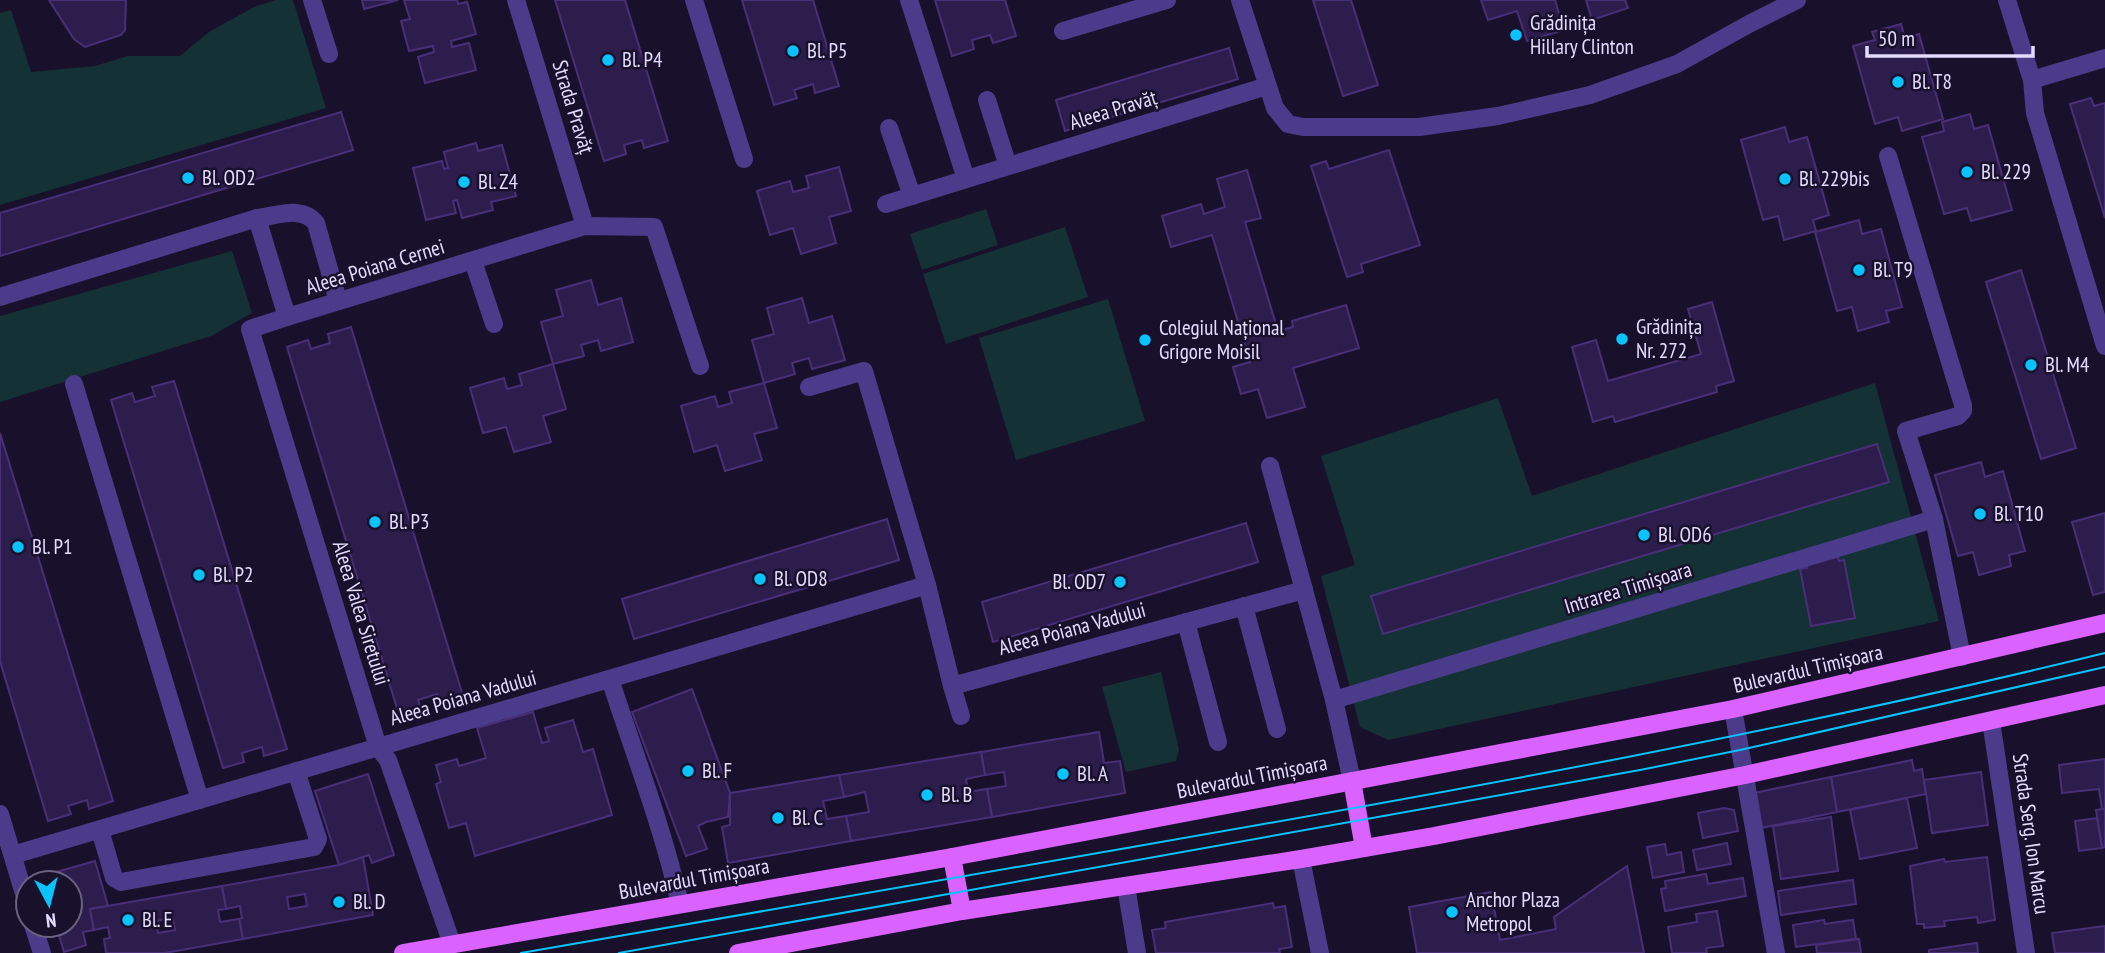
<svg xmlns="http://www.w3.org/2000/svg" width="2105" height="953" font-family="'PT Sans Narrow',sans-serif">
	<rect width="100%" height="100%" fill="#19112b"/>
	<g fill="#143135">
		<polygon points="276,0 293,0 326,108 0,205 0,13 11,10 31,72 95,66 128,56 180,56 209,32 254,7"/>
		<polygon points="986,209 998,245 922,270 910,234"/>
		<polygon points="1065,227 1088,297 946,344 923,274"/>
		<polygon points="232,251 252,313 211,336 0,402 0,316"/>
		<polygon points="1108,299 1145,421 1016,460 979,338"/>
		<polygon points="1875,383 1939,621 1388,740 1360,727 1321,576 1355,565 1321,456 1498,398 1532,496"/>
		<polygon points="1161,672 1179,750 1176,761 1126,772 1102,687"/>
	</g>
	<g fill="#2d1d4c" stroke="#482f78" stroke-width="2" fill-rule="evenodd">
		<polygon points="49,0 126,0 125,30 121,35 85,47 74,39"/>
		<polygon points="362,0 398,0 364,9"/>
		<polygon points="404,0 457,0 458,4 467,2 476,34 451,41 452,47 469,43 476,70 425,83 418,57 434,52 433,46 409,51 401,21 410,19"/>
		<polygon points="555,0 625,0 668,141 644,148 642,140 624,145 626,154 604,161"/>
		<polygon points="742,0 813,0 839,86 815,93 813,84 794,90 797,98 774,105"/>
		<polygon points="935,0 1005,0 1016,36 993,43 990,35 972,40 974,49 952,56"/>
		<polygon points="1313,0 1351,0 1378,85 1343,96"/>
		<polygon points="1481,0 1555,0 1564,30 1527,41 1517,11 1488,20"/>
		<polygon points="1586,0 1625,0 1628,8 1592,20"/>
		<polygon points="1901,24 1905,38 1919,34 1943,119 1902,131 1898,117 1875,124 1853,46 1875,40 1872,32"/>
		<polygon points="1229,48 1238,79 1065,131 1056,100"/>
		<polygon points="2091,98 2094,106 2105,103 2105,218 2070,104"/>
		<polygon points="341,112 353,150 0,256 0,213"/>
		<polygon points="1970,114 1974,129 1988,125 2012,210 1971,221 1967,208 1944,214 1922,137 1944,131 1942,122"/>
		<polygon points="1785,127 1789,142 1807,137 1829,215 1813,220 1816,231 1784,240 1778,216 1763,220 1741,140"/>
		<polygon points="476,143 478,151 502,145 516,196 491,202 493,210 462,218 457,200 453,201 456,213 426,220 413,168 442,161 444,169 448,168 444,152"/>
		<polygon points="1389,150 1420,245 1361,264 1363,272 1347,277 1311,166 1326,161 1329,169"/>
		<polygon points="839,167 851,211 829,217 836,243 801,254 793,228 770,235 757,191 790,181 793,192 809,188 806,176"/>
		<polygon points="1247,170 1261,218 1245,222 1278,331 1293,327 1292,321 1346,305 1359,348 1293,368 1305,407 1267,418 1258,389 1241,394 1233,367 1250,362 1212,235 1171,247 1162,216 1201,204 1204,214 1225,207 1217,179"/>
		<polygon points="1859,220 1862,234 1881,229 1902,307 1886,311 1889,322 1858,331 1852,307 1837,311 1815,232"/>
		<polygon points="2021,270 2076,448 2041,459 1986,282"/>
		<polygon points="591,280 598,305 621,298 633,342 601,351 598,340 581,345 584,356 553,364 541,322 563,316 556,290"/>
		<polygon points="802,298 809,323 832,316 845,360 812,369 809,358 792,363 795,374 764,383 752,340 774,334 767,308"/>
		<polygon points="1712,302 1734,381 1716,386 1717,392 1615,422 1613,416 1593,422 1572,347 1596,340 1608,381 1701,354 1688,309"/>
		<polygon points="351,327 463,696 440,703 437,694 418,700 421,709 399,715 287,347 308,340 311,349 330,343 328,334"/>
		<polygon points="553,364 566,409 543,416 551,442 514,452 506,427 483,433 470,388 504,378 507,389 522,385 519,374"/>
		<polygon points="174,381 287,749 264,756 262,747 242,753 244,762 223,768 111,400 132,393 135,402 155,396 152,387"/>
		<polygon points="764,383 777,428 754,434 762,460 725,471 717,445 694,452 681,406 715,396 718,407 732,403 729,392"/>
		<polygon points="0,433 113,801 89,809 87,800 68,806 71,814 48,821 0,661"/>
		<polygon points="1877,444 1889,482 1383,634 1371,596"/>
		<polygon points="1981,462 1985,477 2003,471 2025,551 2009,555 2011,566 1979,575 1973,552 1958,556 1935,475"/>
		<polygon points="2105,513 2105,592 2093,595 2072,522"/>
		<polygon points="887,519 899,560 634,639 622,599"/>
		<polygon points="1246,523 1258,562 993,642 982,602"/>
		<polygon points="1838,557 1839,561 1844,560 1855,618 1811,626 1800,569 1807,568 1806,564"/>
		<polygon points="692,689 730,793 728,817 706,822 698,826 707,849 686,856 632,712"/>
		<polygon points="533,712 542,743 549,741 545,728 573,720 583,752 593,749 612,815 475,856 466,823 449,828 436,784 441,782 436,765 457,759 459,766 486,758 477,728"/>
		<polygon points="1099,732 1104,763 1120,761 1125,793 992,817 987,789 1006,786 1004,772 985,775 981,752"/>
		<polygon points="981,752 985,775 966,779 968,792 987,789 992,817 851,841 846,816 869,812 865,792 844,797 839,775"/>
		<polygon points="2105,759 2105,809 2102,809 2099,789 2062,793 2059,765"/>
		<polygon points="1912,760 1914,771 1922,769 1926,794 1837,812 1831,777"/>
		<polygon points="1981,772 1988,825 1932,833 1924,780"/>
		<polygon points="368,774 394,855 372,863 369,855 339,865 315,791"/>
		<polygon points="839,775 844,797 823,801 827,819 846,816 851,841 728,863 722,827 730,825 730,793"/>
		<polygon points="1831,777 1837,812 1761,828 1754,793"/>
		<polygon points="1907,798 1917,848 1860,859 1850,810"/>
		<polygon points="1724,808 1734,810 1738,831 1703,838 1698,813"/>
		<polygon points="2102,809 2105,809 2105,847 2102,848 2096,810"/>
		<polygon points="1831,817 1838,871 1781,879 1773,826"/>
		<polygon points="2097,818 2102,848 2079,851 2075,821"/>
		<polygon points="1727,843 1731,864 1697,870 1693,850"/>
		<polygon points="1665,844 1667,855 1681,852 1684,872 1653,878 1647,847"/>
		<path d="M363,857L373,915L243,939L239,919L242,918L240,906L226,909L222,886L339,865ZM305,894L307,906L289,909L287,897Z"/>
		<polygon points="1987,857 1995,920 1978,923 1977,917 1944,921 1945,926 1924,928 1924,924 1917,924 1910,866 1944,859 1945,862"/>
		<polygon points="95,861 108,906 90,909 94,930 83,932 86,945 64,952 56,925 70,925 70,883 44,883 42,876"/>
		<polygon points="1627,866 1644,953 1417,953 1409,907 1491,892 1500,940 1556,929 1554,917"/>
		<polygon points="1706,874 1708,884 1743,878 1746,896 1665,911 1661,889 1666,888 1665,881"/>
		<polygon points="1853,880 1856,904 1781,915 1778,891"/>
		<path d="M222,886L226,909L218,910L220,922L239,919L243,939L165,953H106L104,939L110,938L108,927L94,930L90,909ZM173,918L175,930L158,933L156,921Z"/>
		<polygon points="1273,903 1274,908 1285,906 1292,947 1279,949 1280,953 1156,953 1152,930 1166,928 1165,922"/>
		<polygon points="1717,911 1723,946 1706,948 1707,953 1672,953 1668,927 1697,922 1696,914"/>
		<polygon points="1824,920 1825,924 1853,920 1856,939 1796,947 1793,925"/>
		<polygon points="2105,926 2105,953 2055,953 2052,933"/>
		<polygon points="1859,939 1861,953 1817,953 1816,945"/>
		<polygon points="1977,943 1978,953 1929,953 1929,950"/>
	</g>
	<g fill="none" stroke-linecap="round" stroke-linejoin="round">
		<g stroke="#4a3c8a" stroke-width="18">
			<polyline points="312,0 329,54"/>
			<polyline points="516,0 585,226"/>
			<polyline points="694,0 744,159"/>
			<polyline points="909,0 966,179"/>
			<polyline points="1240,0 1275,108 1288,124 1303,127 1419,127 1498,116 1590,95 1677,64 1749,24 1797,0"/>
			<polyline points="2007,0 2032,80 2035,113 2105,346"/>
			<polyline points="1063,31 1167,0"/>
			<polyline points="2032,80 2105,58"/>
			<polyline points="987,100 1008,166"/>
			<polyline points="889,128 912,196"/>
			<polyline points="1888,156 1963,405 1963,411 1958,416 1906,431 1934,519 1962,657"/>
			<polyline points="886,204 1267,86"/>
			<path d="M257,218C277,216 302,205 316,223L338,301"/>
			<polyline points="473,261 494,324"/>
			<polyline points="0,297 257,218 287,317 585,226 654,227 700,366"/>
			<polyline points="287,317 250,329 378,747 388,760 452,944"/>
			<polyline points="74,384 200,800"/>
			<polyline points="809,387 864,371 927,585"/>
			<polyline points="1270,466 1304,590"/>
			<polyline points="1244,606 1277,729"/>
			<polyline points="1186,622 1218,742"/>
			<path d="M610,679C634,753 663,828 680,904"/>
			<polyline points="952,686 961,716"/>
			<polyline points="1334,700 1934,519"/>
			<polyline points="1733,709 1776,953"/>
			<polyline points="1991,721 2026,953"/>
			<polyline points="0,814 28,907"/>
			<polyline points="100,830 114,878 121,882 314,847 318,839 296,771"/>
			<polyline points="13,855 927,585 952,686 1304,590 1334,700 1352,781"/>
			<polyline points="1301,859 1320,953"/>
			<polyline points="1126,886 1137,953"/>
			<polyline points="33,925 42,953"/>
		</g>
		<g stroke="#da62fe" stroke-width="18">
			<polyline points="1352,781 1364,848"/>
			<polyline points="952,857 962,911"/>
			<polyline points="403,953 952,857 1733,709 2105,623"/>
			<polyline points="738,953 962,911 1301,859 1434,836 1745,775 2105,695"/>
		</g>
		<g stroke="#08c3fe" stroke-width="2">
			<path d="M521,953C728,917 936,881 1144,845C1466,789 1788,731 2105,653"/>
			<polyline points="619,953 1640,770 1740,750 2105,667"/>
		</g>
	</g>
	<g fill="#08c3fe" stroke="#19112b" stroke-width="2.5">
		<circle cx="1516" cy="35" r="7"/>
		<circle cx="793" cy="51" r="7"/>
		<circle cx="608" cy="60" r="7"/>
		<circle cx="1898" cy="82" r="7"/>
		<circle cx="1967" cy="172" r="7"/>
		<circle cx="188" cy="178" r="7"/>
		<circle cx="1785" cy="179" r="7"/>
		<circle cx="464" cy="182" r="7"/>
		<circle cx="1859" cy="270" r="7"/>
		<circle cx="1622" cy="339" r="7"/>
		<circle cx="1145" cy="340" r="7"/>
		<circle cx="2031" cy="365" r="7"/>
		<circle cx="1980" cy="514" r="7"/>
		<circle cx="375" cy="522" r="7"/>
		<circle cx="1644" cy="535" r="7"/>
		<circle cx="18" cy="547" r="7"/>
		<circle cx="199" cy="575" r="7"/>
		<circle cx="760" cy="579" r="7"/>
		<circle cx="1120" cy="582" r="7"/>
		<circle cx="688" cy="771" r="7"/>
		<circle cx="1063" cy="774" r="7"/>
		<circle cx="927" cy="795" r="7"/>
		<circle cx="778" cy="818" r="7"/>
		<circle cx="339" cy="902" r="7"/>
		<circle cx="1452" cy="912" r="7"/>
		<circle cx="128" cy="920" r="7"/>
	</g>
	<g text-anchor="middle" stroke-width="5" stroke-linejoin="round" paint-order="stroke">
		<g font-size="21" fill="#e4dbff" stroke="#19112b" text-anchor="start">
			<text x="1530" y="30">Grădinița<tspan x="1530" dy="24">Hillary Clinton</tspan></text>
			<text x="807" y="58">Bl. P5</text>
			<text x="622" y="67">Bl. P4</text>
			<text x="1912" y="89">Bl. T8</text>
			<text x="1981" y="179">Bl. 229</text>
			<text x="202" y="185">Bl. OD2</text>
			<text x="1799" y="186">Bl. 229bis</text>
			<text x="478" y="189">Bl. Z4</text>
			<text x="1873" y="277">Bl. T9</text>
			<text x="1636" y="334">Grădinița<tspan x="1636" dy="24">Nr. 272</tspan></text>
			<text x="1159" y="335">Colegiul Național<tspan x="1159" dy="24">Grigore Moisil</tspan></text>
			<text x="2045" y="372">Bl. M4</text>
			<text x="1994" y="521">Bl. T10</text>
			<text x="389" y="529">Bl. P3</text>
			<text x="1658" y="542">Bl. OD6</text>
			<text x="32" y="554">Bl. P1</text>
			<text x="213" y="582">Bl. P2</text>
			<text x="774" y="586">Bl. OD8</text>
			<text x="1106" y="589" text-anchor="end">Bl. OD7</text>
			<text x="702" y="778">Bl. F</text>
			<text x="1077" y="781">Bl. A</text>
			<text x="941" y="802">Bl. B</text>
			<text x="792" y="825">Bl. C</text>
			<text x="1466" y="907">Anchor Plaza<tspan x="1466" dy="24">Metropol</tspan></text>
			<text x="353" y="909">Bl. D</text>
			<text x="142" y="927">Bl. E</text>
		</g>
		<g font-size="21" fill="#e4dbff" stroke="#19112b">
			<text transform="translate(573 107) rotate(73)" y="7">Strada Pravăț</text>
			<text transform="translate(1113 110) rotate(-17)" y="7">Aleea Pravăț</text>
			<text transform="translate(375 267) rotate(-17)" y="7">Aleea Poiana Cernei</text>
			<text transform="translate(1628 588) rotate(-17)" y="7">Intrarea Timișoara</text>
			<text transform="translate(361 613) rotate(73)" y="7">Aleea Valea Siretului</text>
			<text transform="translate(1072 629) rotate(-15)" y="7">Aleea Poiana Vadului</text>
			<text transform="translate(1808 669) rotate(-13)" y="7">Bulevardul Timișoara</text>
			<text transform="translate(463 698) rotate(-16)" y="7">Aleea Poiana Vadului</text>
			<text transform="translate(1252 777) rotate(-11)" y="7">Bulevardul Timișoara</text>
			<text transform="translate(2031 834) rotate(82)" y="7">Strada Serg. Ion Marcu</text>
			<text transform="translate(694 879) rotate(-10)" y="7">Bulevardul Timișoara</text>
		</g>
	</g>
	<g transform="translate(49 904) rotate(173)"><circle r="33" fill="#19112b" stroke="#6a6280" stroke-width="2"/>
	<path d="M0-5L12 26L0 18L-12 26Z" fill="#08c3fe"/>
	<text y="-10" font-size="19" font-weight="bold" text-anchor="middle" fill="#e4dbff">N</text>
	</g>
	<path d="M1867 46v10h166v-10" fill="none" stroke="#e4dbff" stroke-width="3.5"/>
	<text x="1878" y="46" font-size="21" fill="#e4dbff" stroke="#19112b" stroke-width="5" paint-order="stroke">50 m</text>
</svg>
